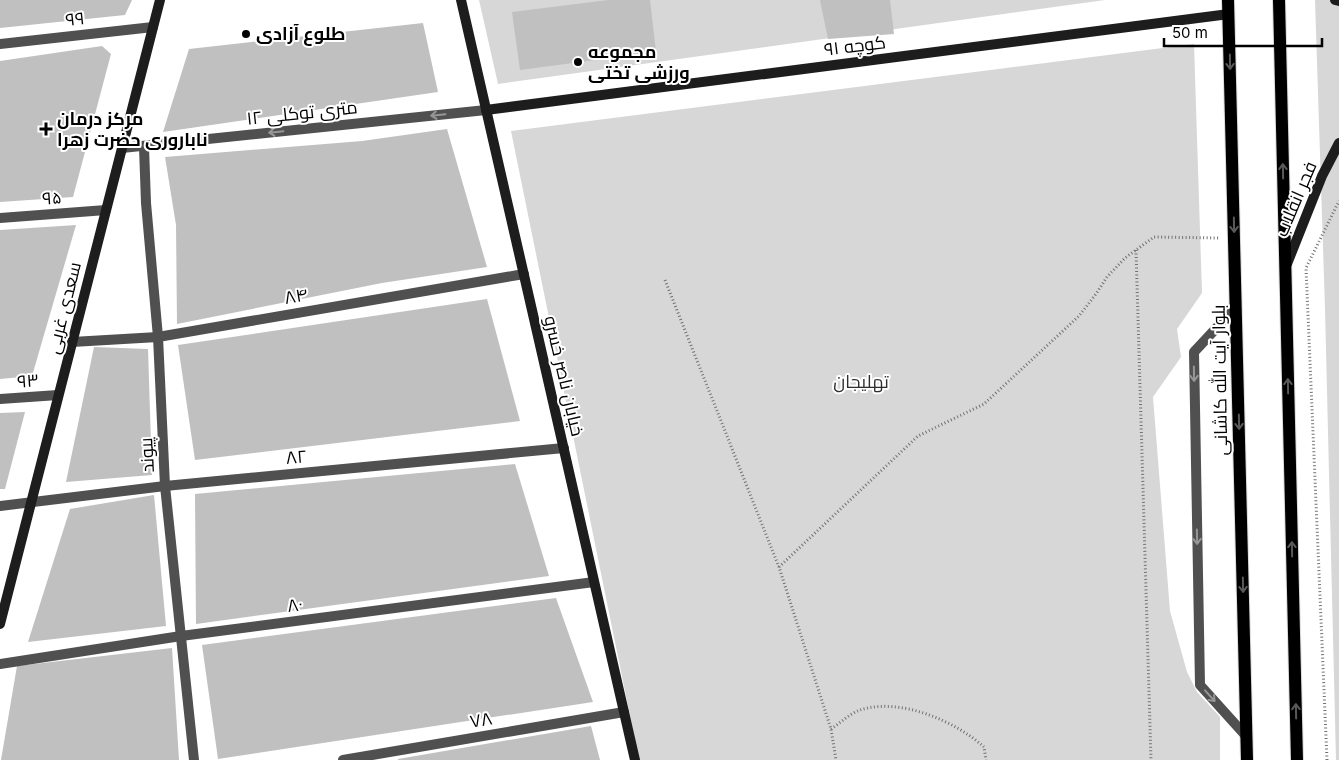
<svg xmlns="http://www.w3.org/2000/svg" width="1339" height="760" font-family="Inter,Cairo,sans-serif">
	<rect width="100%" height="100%" fill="#fff"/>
	<g fill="#d7d7d7">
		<polygon points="479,0 1105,0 498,84"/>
		<polygon points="1315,0 1339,0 1339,760 1336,760 1325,309"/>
		<polygon points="1194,44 1202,293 1177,329 1181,357 1153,397 1170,611 1187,672 1197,692 1220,717 1220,760 639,760 511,131"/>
	</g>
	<g fill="#c0c0c0">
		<polygon points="0,0 132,0 125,15 0,28"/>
		<polygon points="608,0 650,0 656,52 520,70 512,12"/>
		<polygon points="820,0 890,0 894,34 828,39"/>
		<polygon points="423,23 438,92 163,132 189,49"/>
		<polygon points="102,46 111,54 73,197 0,202 0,61"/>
		<polygon points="447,129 487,267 382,283 177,324 176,225 165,157 362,141"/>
		<polygon points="76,225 32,376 0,379 0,230"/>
		<polygon points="487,299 520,421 195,460 178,345"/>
		<polygon points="94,347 148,349 152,475 66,482"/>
		<polygon points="25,412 5,489 0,489 0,413"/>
		<polygon points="515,464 549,576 196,624 195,494"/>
		<polygon points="154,495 166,626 28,642 70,509"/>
		<polygon points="556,598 593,702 218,759 202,645"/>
		<polygon points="172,648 179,760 1,760 17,666"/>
		<polygon points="591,726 600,760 398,760 398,759"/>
	</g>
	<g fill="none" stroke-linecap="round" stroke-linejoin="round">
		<g stroke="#dbdbdb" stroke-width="14">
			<g id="primary">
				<polyline points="1228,0 1247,760"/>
				<polyline points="1279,0 1297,760"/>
			</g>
		</g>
		<g stroke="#727272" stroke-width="3" stroke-dasharray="1 2.5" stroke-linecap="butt">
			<polyline points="1136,250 1151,760"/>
			<polyline points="665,280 779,567 831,729 836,760"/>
			<polyline points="779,567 918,436 984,404 1079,316 1096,294 1107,277 1125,258 1136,250 1154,237 1219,238"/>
			<path d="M831,729C840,723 851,713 860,710C900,697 955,721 984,747L986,760"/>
			<polyline points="1327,760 1306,268 1339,201"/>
		</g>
		<polyline stroke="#505050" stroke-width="10" points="1236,307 1194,352 1200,685 1246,736"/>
		<g stroke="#505050" stroke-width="10">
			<polyline points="0,44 153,27"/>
			<polyline points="144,147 146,203 158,337 165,486 194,760"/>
			<polyline points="122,148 486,110"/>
			<polyline points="0,218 106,210"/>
			<polyline points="72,342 158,337 524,274"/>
			<polyline points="0,399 58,395"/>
			<polyline points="0,506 165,486 564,448"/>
			<polyline points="0,664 181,636 594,582"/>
			<polyline points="343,760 624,712"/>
		</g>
		<g stroke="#1d1d1d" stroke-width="10">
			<polyline points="461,0 635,760"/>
			<polyline points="1335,0 1339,1"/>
			<polyline points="486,110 1229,14"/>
			<polyline points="1287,264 1322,176 1339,143"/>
			<polyline points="0,624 160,0"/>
		</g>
		<use href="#primary" stroke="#000" stroke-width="12"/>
	</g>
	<defs><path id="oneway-shaft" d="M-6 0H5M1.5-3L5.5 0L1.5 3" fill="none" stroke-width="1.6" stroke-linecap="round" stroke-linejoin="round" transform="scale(1.25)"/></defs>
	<g stroke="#595959">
		<use href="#oneway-shaft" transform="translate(1230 62) rotate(89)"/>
		<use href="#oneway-shaft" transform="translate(1283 171) rotate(-91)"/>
		<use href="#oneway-shaft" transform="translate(1234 225) rotate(89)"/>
		<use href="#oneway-shaft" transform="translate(1288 386) rotate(-91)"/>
		<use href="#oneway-shaft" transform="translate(1239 422) rotate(89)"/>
		<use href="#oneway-shaft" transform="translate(1292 549) rotate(-91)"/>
		<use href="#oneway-shaft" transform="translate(1243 585) rotate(89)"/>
		<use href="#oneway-shaft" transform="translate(1296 711) rotate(-91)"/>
	</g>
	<g stroke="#969696">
		<use href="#oneway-shaft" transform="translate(438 115) rotate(174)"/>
		<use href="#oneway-shaft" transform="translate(276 132) rotate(174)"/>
		<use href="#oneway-shaft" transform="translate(1194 374) rotate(89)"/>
		<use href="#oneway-shaft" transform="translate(1197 537) rotate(89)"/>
		<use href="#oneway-shaft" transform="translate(1210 696) rotate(48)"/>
	</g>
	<g fill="#000" stroke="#fff" stroke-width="2">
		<circle cx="246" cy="34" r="5"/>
		<circle cx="578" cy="62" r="5"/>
		<path d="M43.5 121.5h5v5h5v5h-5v5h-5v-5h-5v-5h5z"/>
	</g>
	<g text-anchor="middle" stroke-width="4" stroke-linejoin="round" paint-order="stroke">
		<g font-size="18" fill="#000" stroke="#fff">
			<text transform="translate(75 19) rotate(-6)" y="6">۹۹</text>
			<text transform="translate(855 46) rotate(-7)" y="6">کوچه ۹۱</text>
			<text transform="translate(302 113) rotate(-6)" y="6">۱۲ متری توکلی</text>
			<text transform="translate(52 198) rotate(-4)" y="6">۹۵</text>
			<text transform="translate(1296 199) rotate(-67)" y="6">فجر انقلاب</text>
			<text transform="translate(296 296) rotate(-10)" y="6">۸۴</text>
			<text transform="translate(64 308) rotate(-76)" y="6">سعدی غربی</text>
			<text transform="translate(564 376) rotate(77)" y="6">خیابان ناصر خسرو</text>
			<text transform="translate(1220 380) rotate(-91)" y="6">بلوار آیت الله کاشانی</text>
			<text transform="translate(28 381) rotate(-4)" y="6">۹۳</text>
			<text transform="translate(147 455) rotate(-93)" y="6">پیوند</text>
			<text transform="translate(296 457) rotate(-5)" y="6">۸۲</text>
			<text transform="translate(295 605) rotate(-7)" y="6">۸۰</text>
			<text transform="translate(481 720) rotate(-10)" y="6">۷۸</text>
		</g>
		<g font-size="18" font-weight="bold" fill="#000" stroke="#fff" text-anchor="start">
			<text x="256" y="40">طلوع آزادی</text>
			<text x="588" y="58">مجموعه<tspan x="588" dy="21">ورزشی تختی</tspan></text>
			<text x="57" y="125">مرکز درمان<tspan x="57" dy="21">ناباروری حضرت زهرا</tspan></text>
		</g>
		<g font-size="18" fill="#2e2e2e" stroke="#fff">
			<text x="861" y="388">تهلیجان</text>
		</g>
	</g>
	<path d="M1164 38v8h158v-8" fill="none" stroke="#000000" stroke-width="2.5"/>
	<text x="1172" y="38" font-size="15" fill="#000000" stroke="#ffffff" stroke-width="4" paint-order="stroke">50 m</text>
</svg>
